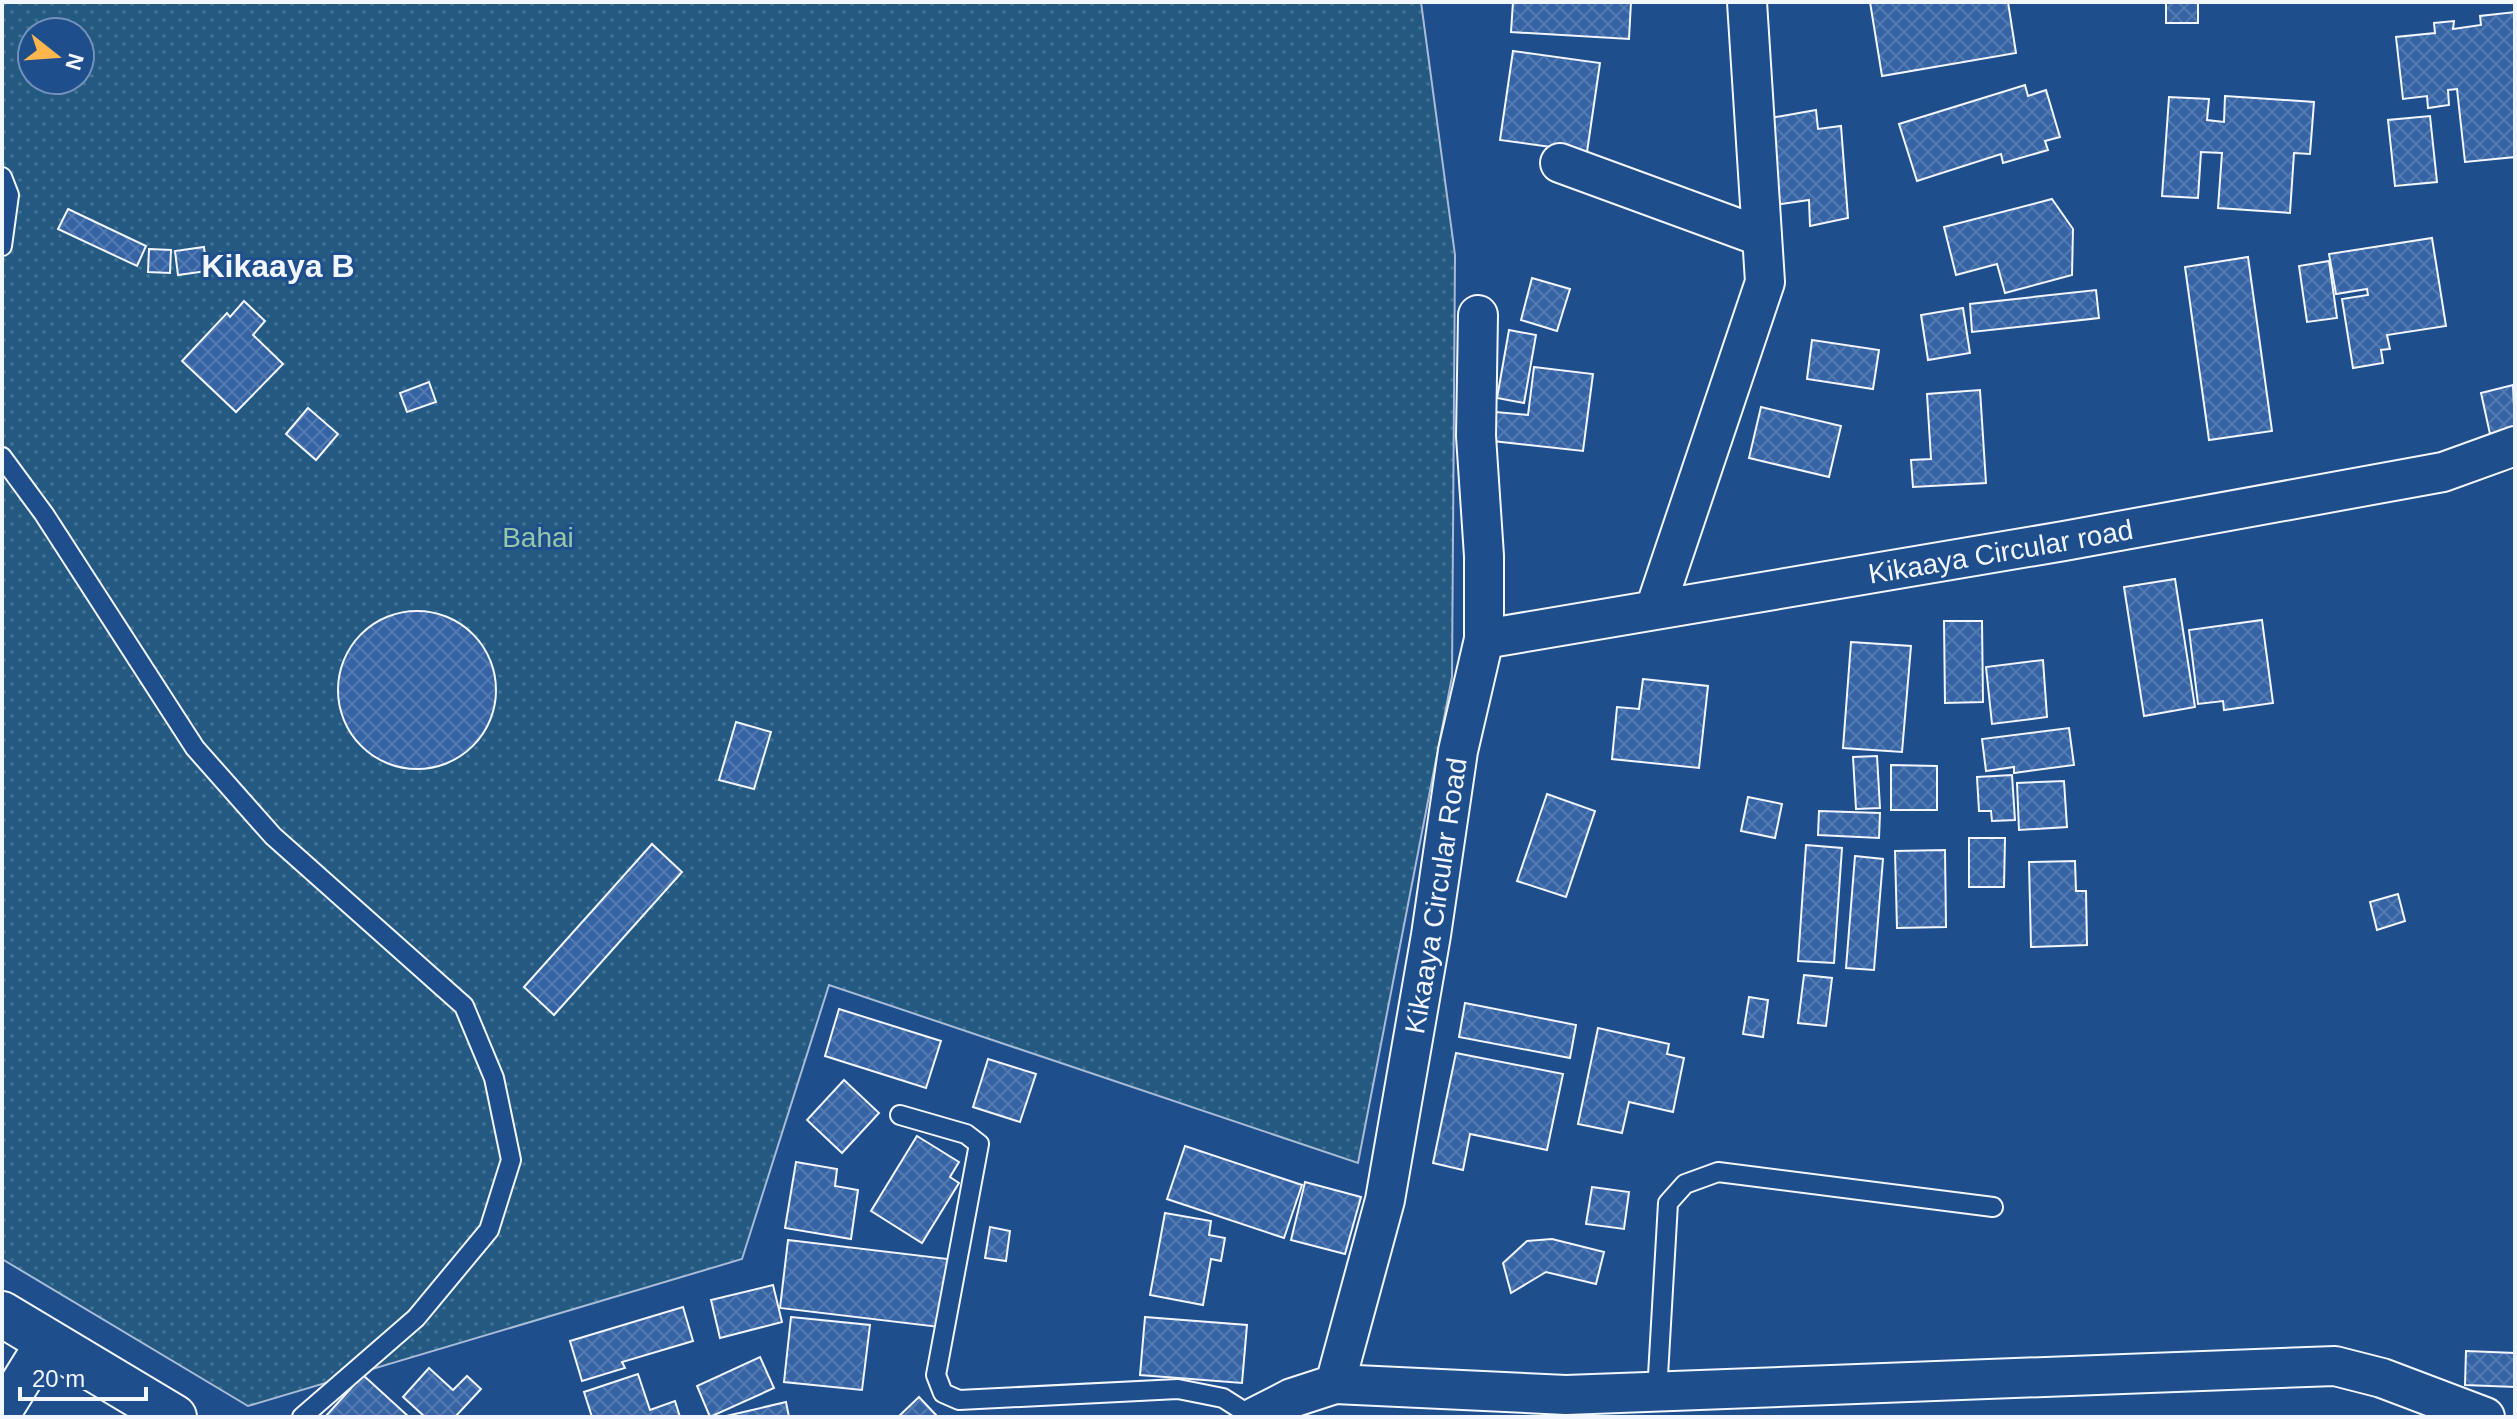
<svg xmlns="http://www.w3.org/2000/svg" width="2517" height="1419" font-family="Helvetica,sans-serif">
	<defs>
		<pattern id="park-dots" width="8" height="8" patternUnits="userSpaceOnUse" patternTransform="scale(2)"><rect width="8" height="8" fill="#245a82"/><path d="M2 2h.1M6 6h.1" fill="none" stroke="#447295" stroke-width="1.8" stroke-linecap="round"/></pattern>
		<pattern id="building-cross-hatch" width="8" height="8" patternUnits="userSpaceOnUse" patternTransform="scale(2)"><rect width="8" height="8" fill="#3563a3"/><path d="M0 0l8 8M0 8l8-8" fill="none" stroke="#537ab1"/></pattern>
	</defs>
	<rect width="100%" height="100%" fill="#1f4e8c"/>
	<path fill="url(#park-dots)" stroke="#a8bbd7" stroke-width="2" fill-rule="evenodd" d="M2,2H1421L1455,255L1452,677L1358,1163L829,985L742,1259L248,1406L2,1259ZM32,32H80V80H32Z"/>
	<g fill="url(#building-cross-hatch)" stroke="#f2f6ff" stroke-width="2">
		<polygon points="1513,2 1631,2 1629,39 1511,32"/>
		<polygon points="1870,2 2008,2 2016,53 1882,76"/>
		<rect x="2166" y="2" width="32" height="21"/>
		<polygon points="2515,12 2515,157 2465,162 2457,89 2448,90 2449,105 2428,108 2427,96 2403,99 2396,37 2435,33 2434,23 2454,21 2453,29 2481,25 2480,16"/>
		<polygon points="1513,51 1600,63 1587,152 1500,140"/>
		<polygon points="2025,85 2028,96 2046,90 2060,137 2045,141 2048,150 2003,163 2001,154 1917,181 1899,124"/>
		<polygon points="2225,96 2314,102 2310,154 2294,153 2290,213 2218,208 2222,153 2201,152 2198,198 2162,196 2169,97 2209,99 2207,120 2224,122"/>
		<polygon points="1816,110 1818,129 1841,126 1848,218 1810,226 1809,200 1774,205 1765,119"/>
		<polygon points="2430,116 2437,182 2395,186 2388,120"/>
		<polygon points="2052,199 2073,229 2072,275 2005,293 1997,264 1956,275 1944,227"/>
		<polygon points="68,209 146,246 137,266 58,229"/>
		<polygon points="2432,238 2446,326 2387,335 2390,349 2381,350 2383,363 2353,368 2342,299 2368,295 2367,289 2336,294 2329,254"/>
		<polygon points="204,247 207,271 178,275 175,251"/>
		<polygon points="149,249 171,250 170,273 148,272"/>
		<polygon points="2248,257 2272,431 2209,440 2185,267"/>
		<polygon points="2329,261 2337,318 2307,322 2299,266"/>
		<polygon points="1532,278 1570,289 1557,331 1521,320"/>
		<polygon points="2096,290 2099,318 1972,332 1970,304"/>
		<polygon points="244,301 265,321 253,335 283,364 236,412 182,361 227,313 230,317"/>
		<polygon points="1963,308 1970,353 1928,360 1921,315"/>
		<polygon points="1509,330 1536,335 1524,403 1497,398"/>
		<polygon points="1812,340 1879,350 1873,389 1807,379"/>
		<polygon points="1534,367 1593,374 1583,451 1493,441 1496,412 1528,415"/>
		<polygon points="429,382 436,402 407,412 400,393"/>
		<polygon points="2513,385 2515,428 2490,434 2481,393"/>
		<polygon points="1980,390 1986,483 1913,487 1911,460 1931,459 1927,394"/>
		<polygon points="1761,407 1841,426 1829,477 1749,458"/>
		<polygon points="308,408 338,434 316,460 286,434"/>
		<polygon points="2175,579 2195,707 2144,716 2124,587"/>
		<circle cx="417" cy="690" r="79"/>
		<polygon points="2262,620 2273,703 2224,710 2223,701 2198,704 2189,630"/>
		<polygon points="1944,621 1982,621 1983,702 1945,703"/>
		<polygon points="1851,642 1911,646 1902,752 1843,748"/>
		<polygon points="2043,660 2047,717 1992,724 1986,667"/>
		<polygon points="1643,679 1708,686 1699,768 1612,759 1617,707 1639,709"/>
		<polygon points="736,722 771,732 754,789 719,780"/>
		<polygon points="2069,728 2074,765 2014,773 2014,767 1986,771 1982,739"/>
		<polygon points="1877,756 1880,808 1856,809 1853,757"/>
		<polygon points="1891,765 1937,766 1937,810 1891,810"/>
		<polygon points="2012,775 2015,820 1992,821 1991,811 1979,811 1977,777"/>
		<polygon points="2064,781 2067,827 2019,830 2017,783"/>
		<polygon points="1547,794 1595,811 1566,897 1517,881"/>
		<polygon points="1748,797 1782,804 1775,838 1741,831"/>
		<polygon points="1819,811 1880,813 1879,838 1818,835"/>
		<polygon points="1969,838 2005,838 2004,887 1969,887"/>
		<polygon points="652,844 682,872 554,1015 524,987"/>
		<polygon points="1806,845 1842,848 1834,963 1798,961"/>
		<polygon points="1945,850 1946,927 1897,928 1895,851"/>
		<polygon points="1855,856 1883,859 1874,970 1846,968"/>
		<polygon points="2075,861 2076,891 2086,891 2087,945 2031,947 2029,862"/>
		<polygon points="2398,894 2405,921 2377,930 2370,902"/>
		<polygon points="1804,975 1832,978 1826,1026 1798,1023"/>
		<polygon points="1749,997 1768,1000 1763,1037 1743,1034"/>
		<polygon points="1465,1003 1576,1025 1570,1058 1459,1037"/>
		<polygon points="839,1009 941,1041 926,1088 825,1056"/>
		<polygon points="1598,1028 1669,1044 1667,1054 1684,1058 1673,1112 1629,1102 1622,1133 1578,1124"/>
		<polygon points="1456,1053 1563,1074 1547,1150 1470,1134 1463,1170 1433,1163"/>
		<polygon points="988,1059 1036,1074 1020,1122 973,1107"/>
		<polygon points="844,1080 879,1113 842,1153 807,1120"/>
		<polygon points="917,1136 959,1162 950,1177 959,1183 922,1243 871,1211"/>
		<polygon points="1185,1146 1302,1185 1284,1238 1167,1199"/>
		<polygon points="796,1162 837,1169 835,1186 858,1190 851,1239 785,1228"/>
		<polygon points="1305,1182 1361,1197 1345,1254 1291,1240"/>
		<polygon points="1592,1187 1629,1192 1624,1229 1586,1224"/>
		<polygon points="1165,1213 1211,1221 1209,1235 1225,1238 1221,1261 1211,1259 1203,1305 1150,1295"/>
		<polygon points="990,1227 1010,1231 1006,1261 985,1258"/>
		<polygon points="1552,1239 1604,1252 1596,1284 1546,1272 1511,1293 1503,1263 1527,1241"/>
		<polygon points="788,1240 948,1259 939,1327 780,1308"/>
		<polygon points="773,1285 782,1322 720,1338 711,1300"/>
		<polygon points="683,1307 693,1341 622,1362 625,1368 582,1381 570,1341"/>
		<polygon points="791,1317 870,1325 862,1390 784,1382"/>
		<polygon points="1145,1317 1247,1325 1242,1383 1140,1375"/>
		<polygon points="2466,1351 2515,1353 2515,1387 2465,1385"/>
		<polygon points="760,1357 774,1388 710,1417 697,1386"/>
		<polygon points="429,1368 453,1390 467,1376 481,1389 455,1417 425,1417 403,1397"/>
		<polygon points="638,1374 650,1410 675,1401 680,1417 592,1417 584,1392"/>
		<polygon points="363,1375 409,1417 325,1417"/>
		<polygon points="919,1397 938,1417 898,1417"/>
		<polygon points="786,1402 789,1417 722,1417"/>
	</g>
	<g fill="none" stroke-linecap="round" stroke-linejoin="round">
		<g stroke="#f2f6ff" stroke-width="22">
			<g id="service">
				<polyline points="2,177 9,195 2,246"/>
				<polyline points="2,457 44,514 195,748 273,836 464,1006 494,1078 511,1160 489,1230 416,1318 302,1417"/>
				<polyline points="900,1115 966,1134 979,1144 936,1375 943,1393 959,1400 1178,1389 1223,1398 1253,1417"/>
				<polyline points="1657,1393 1668,1203 1685,1184 1718,1172 1993,1207"/>
			</g>
		</g>
		<g stroke="#f2f6ff" stroke-width="42">
			<g id="minor">
				<polyline points="1560,163 1762,237"/>
				<polyline points="1655,609 1765,282 1747,2"/>
				<path id="s1" d="M1484,639L2064,541L2443,472L2515,446"/>
				<polyline points="1335,1384 1566,1395 2335,1366 2382,1378 2485,1417"/>
				<polyline points="2,1412 46,1341"/>
				<path id="s2" d="M1255,1417L1292,1398L1335,1384L1385,1200L1431,935L1458,751L1484,639V556L1476,436L1478,315"/>
			</g>
		</g>
		<g stroke="#f2f6ff" stroke-width="48">
			<polyline id="tertiary" points="2,1314 174,1417"/>
		</g>
		<use href="#service" stroke="#1f4e8c" stroke-width="18"/>
		<use href="#minor" stroke="#1f4e8c" stroke-width="38"/>
		<use href="#tertiary" stroke="#1f4e8c" stroke-width="44"/>
	</g>
	<g text-anchor="middle" stroke-width="6" stroke-linejoin="round" paint-order="stroke">
		<g font-size="28" fill="#97c8a6" stroke="#1f4e8c">
			<text x="538" y="547">Bahai</text>
		</g>
		<g font-size="28" fill="#f2f6ff" stroke="#1f4e8c">
			<text dy="10" stroke="none"><textPath href="#s1" startOffset="524">Kikaaya Circular road</textPath></text>
			<text dy="10" stroke="none"><textPath href="#s2" startOffset="586">Kikaaya Circular Road</textPath></text>
		</g>
		<g font-size="32" font-weight="bold" fill="#f2f6ff" stroke="#1f4e8c">
			<text x="278" y="277">Kikaaya B</text>
		</g>
	</g>
	<rect width="2517" height="1419" fill="none" stroke="#f2f6ff" stroke-width="8"/>
	<g transform="translate(56 56) rotate(107)"><circle r="38" fill="#1f4e8c" stroke="#7391ba" stroke-width="2"/>
	<path d="M0-6L14 30L0 20L-14 30Z" fill="#ffb74d"/>
	<text y="-12" font-size="22" font-weight="bold" text-anchor="middle" fill="#f2f6ff">N</text>
	</g>
	<path d="M20 1387v12h126v-12" fill="none" stroke="#f2f6ff" stroke-width="4"/>
	<text x="32" y="1387" font-size="24" fill="#f2f6ff" stroke="#1f4e8c" stroke-width="6" paint-order="stroke">20 m</text>
</svg>
